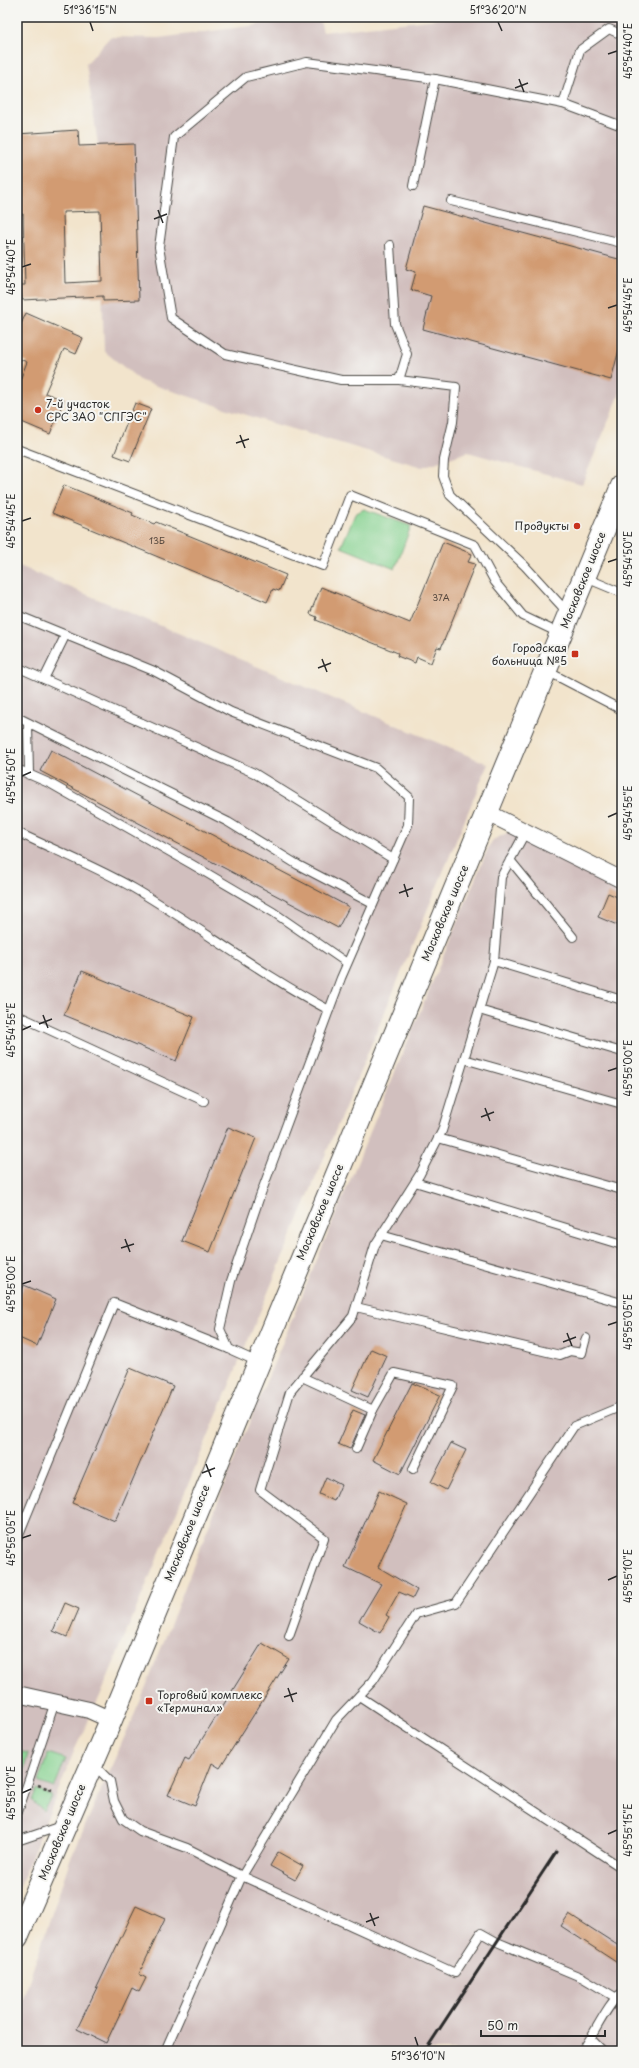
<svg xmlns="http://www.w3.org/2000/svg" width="639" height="2068" font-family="'Playpen Sans',sans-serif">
	<rect width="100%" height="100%" fill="#f6f6f2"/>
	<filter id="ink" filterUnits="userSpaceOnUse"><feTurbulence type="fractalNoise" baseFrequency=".025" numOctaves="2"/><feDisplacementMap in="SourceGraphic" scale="8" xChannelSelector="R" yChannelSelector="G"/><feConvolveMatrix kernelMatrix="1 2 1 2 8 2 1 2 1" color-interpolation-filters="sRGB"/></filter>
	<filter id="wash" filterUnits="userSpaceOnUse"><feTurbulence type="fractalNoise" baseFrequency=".012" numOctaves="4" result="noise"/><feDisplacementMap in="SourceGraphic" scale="16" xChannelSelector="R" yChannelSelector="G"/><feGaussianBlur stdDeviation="0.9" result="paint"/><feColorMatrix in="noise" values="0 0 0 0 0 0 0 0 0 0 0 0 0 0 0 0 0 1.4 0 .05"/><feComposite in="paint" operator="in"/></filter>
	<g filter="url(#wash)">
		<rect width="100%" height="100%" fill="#f2e4cc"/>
		<g fill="#d1bfbe">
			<polygon points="317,17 319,17 323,32 455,17 622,17 622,389 582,484 468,452 422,467 275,424 141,381 104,351 98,145 86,64 110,37 159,38"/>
			<polygon points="17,565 488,764 100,1696 75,1749 17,1893"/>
			<polygon points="507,833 516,835 622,887 622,2051 17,2051 17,2016 70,1860 143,1695 242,1440 489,846 493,840"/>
		</g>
		<g fill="#86d290" stroke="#587e5e">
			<polygon points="364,509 411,526 395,569 341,547 355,514"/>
			<polygon points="17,1751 28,1753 19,1791 17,1789"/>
			<polygon points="48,1753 66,1759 54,1788 38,1782"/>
			<polygon points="37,1789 52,1796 43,1811 32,1801"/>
		</g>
		<g id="blocks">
			<g fill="#d29b72" fill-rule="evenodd">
				<path d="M78,130L79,146L134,144L139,300L103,301V296L22,300L21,285H25L23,214H20L17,134ZM100,211L102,281L65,283L63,212Z"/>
				<polygon points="423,206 622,260 622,338 611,380 423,329 431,296 411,290 416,272 406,269"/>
				<polygon points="26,313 83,338 76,354 64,349 45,393 64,400 50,434 17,420 17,388 27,362 17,358 17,333"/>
				<polygon points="135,403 151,409 130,461 114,455"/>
				<polygon points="64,485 133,513 132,515 154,524 156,522 286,575 279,591 273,589 267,602 52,513"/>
				<polygon points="443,542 472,554 468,562 475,564 441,648 437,647 431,663 417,657 415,663 397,656 398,653 316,620 317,617 310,614 321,587 410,623"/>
				<polygon points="51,750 349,907 338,928 40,771"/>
				<polygon points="608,893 622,899 622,927 598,917"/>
				<polygon points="82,971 194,1017 176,1061 64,1015"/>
				<polygon points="228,1127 256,1138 210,1252 182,1241"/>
				<polygon points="24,1285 56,1299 37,1346 17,1337 17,1303"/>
				<polygon points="371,1349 387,1356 368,1397 352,1390"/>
				<polygon points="130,1368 173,1386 115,1521 72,1503"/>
				<polygon points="412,1383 440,1395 400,1474 373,1460"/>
				<polygon points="353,1410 365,1415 350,1449 338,1444"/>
				<polygon points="451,1443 466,1450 446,1490 431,1482"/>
				<polygon points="326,1477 341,1485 334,1501 319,1494"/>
				<polygon points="379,1491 407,1504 378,1567 417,1590 413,1598 399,1592 386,1615 389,1617 380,1633 359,1621 381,1584 345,1567"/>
				<polygon points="65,1603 79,1609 67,1637 53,1631"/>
				<polygon points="262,1643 289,1659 220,1768 212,1763 195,1806 168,1795 185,1758 189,1760"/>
				<polygon points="278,1852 303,1866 295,1880 270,1866"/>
				<polygon points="136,1906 165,1919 139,1974 146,1978 139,1992 132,1988 106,2043 77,2029"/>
				<polygon points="569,1914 622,1948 622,1966 561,1926"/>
			</g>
		</g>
	</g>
	<g filter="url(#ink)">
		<use href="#blocks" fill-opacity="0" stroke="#494743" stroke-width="1"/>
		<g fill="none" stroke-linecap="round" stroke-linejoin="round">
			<g stroke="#494743" stroke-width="10">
				<g id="service">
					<polyline points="563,104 580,50 609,29 622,35"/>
					<polyline points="413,186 435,79"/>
					<polyline points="451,201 622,243"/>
					<polyline points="390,245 395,324 407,354 399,380"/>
					<polyline points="17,449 323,566 350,495 475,545 495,582 523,616 561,634"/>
					<polyline points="586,578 622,593"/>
					<polyline points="568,613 525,566 450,495 443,476 444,460 453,422 456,387 399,380 341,380 225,354 171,318 159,247 174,137 246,77 307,62 435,79 563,104 622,126"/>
					<polyline points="17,615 154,671 231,712 376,768 409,797 408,825 341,978 260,1196 231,1281 220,1329 229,1349 258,1362"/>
					<polyline points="17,667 254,773 393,859"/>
					<polyline points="547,671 622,710"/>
					<polyline points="44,679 65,636"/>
					<polyline points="17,717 228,822 298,865 373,904"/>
					<polyline points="28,723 29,775"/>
					<polyline points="17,769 51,784 193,865 273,912 347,963"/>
					<path d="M17,832C56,851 97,867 135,889C201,928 261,974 329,1010"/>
					<polyline points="510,860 573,937"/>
					<polyline points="494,961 622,1000"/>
					<polyline points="479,1010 622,1052"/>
					<polyline points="17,1015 204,1101"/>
					<polyline points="464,1059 622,1104"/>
					<polyline points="438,1138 622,1190"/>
					<polyline points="415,1182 622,1245"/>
					<polyline points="381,1235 622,1303"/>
					<polyline points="356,1307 560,1355 570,1351 582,1353 586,1338"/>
					<polyline points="302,1377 373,1410"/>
					<polyline points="356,1449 373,1410 394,1373 453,1386 413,1469"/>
					<polyline points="17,1539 114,1303 229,1349"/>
					<polyline points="289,1636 324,1538 260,1490 290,1392 353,1316 375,1245 420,1174 442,1131 494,961 501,877 526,831"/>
					<polyline points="359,1696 622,1868"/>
					<polyline points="93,1764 110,1781 114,1801 123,1819 140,1831 187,1848 242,1876 165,2051"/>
					<polyline points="17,1815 55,1702"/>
					<polyline points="17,1841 61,1826"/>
					<polyline points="615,1997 583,1978 497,1942 481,1933 455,1973 242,1876 336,1720 373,1681 416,1614 456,1603 574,1426 622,1406"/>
					<polyline points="591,2039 603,2051"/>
					<path d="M582,2051C593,2037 609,2000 622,1993"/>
				</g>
			</g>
			<g stroke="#494743" stroke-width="18">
				<g id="minor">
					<polyline points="486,812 622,880"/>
					<polyline points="17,1694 89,1710 111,1720"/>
				</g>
			</g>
			<g stroke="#494743" stroke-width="24">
				<polyline id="primary" points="17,1937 111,1720 622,486"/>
			</g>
			<polyline stroke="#494743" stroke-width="2.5" stroke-dasharray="3 3" stroke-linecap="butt" points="38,1785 52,1790"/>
			<use href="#service" stroke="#fff" stroke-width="8"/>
			<use href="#minor" stroke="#fff" stroke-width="16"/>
			<use href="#primary" stroke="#fff" stroke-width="22"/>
			<polyline stroke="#2b2b2b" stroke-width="3" points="425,2051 556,1852"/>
		</g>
	</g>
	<path fill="none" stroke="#2b2b2b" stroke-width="1.5" d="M90,22L93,31M498,22L502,31M608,54L617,51M519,79L524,92M515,88L528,83M158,210L163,223M154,219L167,214M22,267L31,264M608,308L617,305M240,435L245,448M236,443L249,439M22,521L31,518M608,562L617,559M322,659L327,672M318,668L331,663M22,776L31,772M608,817L617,813M404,884L408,897M399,893L413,888M43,1015L48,1028M39,1024L52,1019M22,1030L31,1026M608,1071L617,1068M485,1108L490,1121M481,1117L494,1112M125,1239L130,1252M121,1248L134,1244M22,1284L31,1281M608,1325L617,1322M567,1333L572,1346M563,1342L576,1337M206,1464L211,1477M202,1473L215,1468M22,1538L31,1535M608,1580L617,1576M288,1688L293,1702M284,1697L297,1693M22,1793L31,1789M608,1834L617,1830M370,1913L375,1926M366,1922L379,1917M415,2037L418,2046"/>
	<g fill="#c8321e" stroke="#f6f6f2" stroke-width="1.5">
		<circle cx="38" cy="410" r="4"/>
		<circle cx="577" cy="526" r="4"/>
		<rect x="571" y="650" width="8" height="8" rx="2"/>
		<rect x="145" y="1697" width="8" height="8" rx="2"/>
	</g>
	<g text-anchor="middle" stroke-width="4" stroke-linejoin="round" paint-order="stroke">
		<g font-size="9" fill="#55473d">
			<text x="157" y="544">13Б</text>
			<text x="441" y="601">37А</text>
		</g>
		<g font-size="11" fill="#2b2b2b" stroke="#f6f6f2" text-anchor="start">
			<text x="46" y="408">7-й участок<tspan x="46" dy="13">СРС ЗАО "СПГЭС"</tspan></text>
			<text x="569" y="530" text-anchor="end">Продукты</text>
			<text x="567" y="652" text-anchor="end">Городская<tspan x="567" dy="13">больница №5</tspan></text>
			<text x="157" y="1699">Торговый комплекс<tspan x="157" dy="13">«Терминал»</tspan></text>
		</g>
		<g font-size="11" fill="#2b2b2b" stroke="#f6f6f2">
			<text transform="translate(583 580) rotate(-68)" y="4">Московское шоссе</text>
			<text transform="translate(445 913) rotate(-67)" y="4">Московское шоссе</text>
			<text transform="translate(320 1212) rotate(-67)" y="4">Московское шоссе</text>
			<text transform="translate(187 1533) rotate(-68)" y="4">Московское шоссе</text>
			<text transform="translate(62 1832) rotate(-67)" y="4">Московское шоссе</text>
		</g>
	</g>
	<rect width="639" height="2068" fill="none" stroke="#f6f6f2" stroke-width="44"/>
	<path d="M481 2030v6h124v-6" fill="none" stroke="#2b2b2b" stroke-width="2"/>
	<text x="487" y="2030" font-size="12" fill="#2b2b2b" stroke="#f6f6f2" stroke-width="3" paint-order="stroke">50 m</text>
	<rect x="22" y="22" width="595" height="2024" fill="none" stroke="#2b2b2b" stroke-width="1.5"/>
	<g font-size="10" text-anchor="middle" fill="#2b2b2b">
		<text x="90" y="14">51°36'15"N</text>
		<text x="498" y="14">51°36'20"N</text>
		<text transform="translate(628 51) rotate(-90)" y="4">45°54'40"E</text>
		<text transform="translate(11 267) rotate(-90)" y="4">45°54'40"E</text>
		<text transform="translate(628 305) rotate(-90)" y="4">45°54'45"E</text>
		<text transform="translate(11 521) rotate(-90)" y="4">45°54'45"E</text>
		<text transform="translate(628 559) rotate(-90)" y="4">45°54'50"E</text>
		<text transform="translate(11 776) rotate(-90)" y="4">45°54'50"E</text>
		<text transform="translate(628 813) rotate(-90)" y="4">45°54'55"E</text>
		<text transform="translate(11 1030) rotate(-90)" y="4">45°54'55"E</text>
		<text transform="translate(628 1068) rotate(-90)" y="4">45°55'00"E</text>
		<text transform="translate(11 1284) rotate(-90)" y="4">45°55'00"E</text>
		<text transform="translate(628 1322) rotate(-90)" y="4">45°55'05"E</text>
		<text transform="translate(11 1538) rotate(-90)" y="4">45°55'05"E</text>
		<text transform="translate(628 1576) rotate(-90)" y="4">45°55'10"E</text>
		<text transform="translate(11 1793) rotate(-90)" y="4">45°55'10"E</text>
		<text transform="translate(628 1830) rotate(-90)" y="4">45°55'15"E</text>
		<text x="418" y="2060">51°36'10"N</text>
	</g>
</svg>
